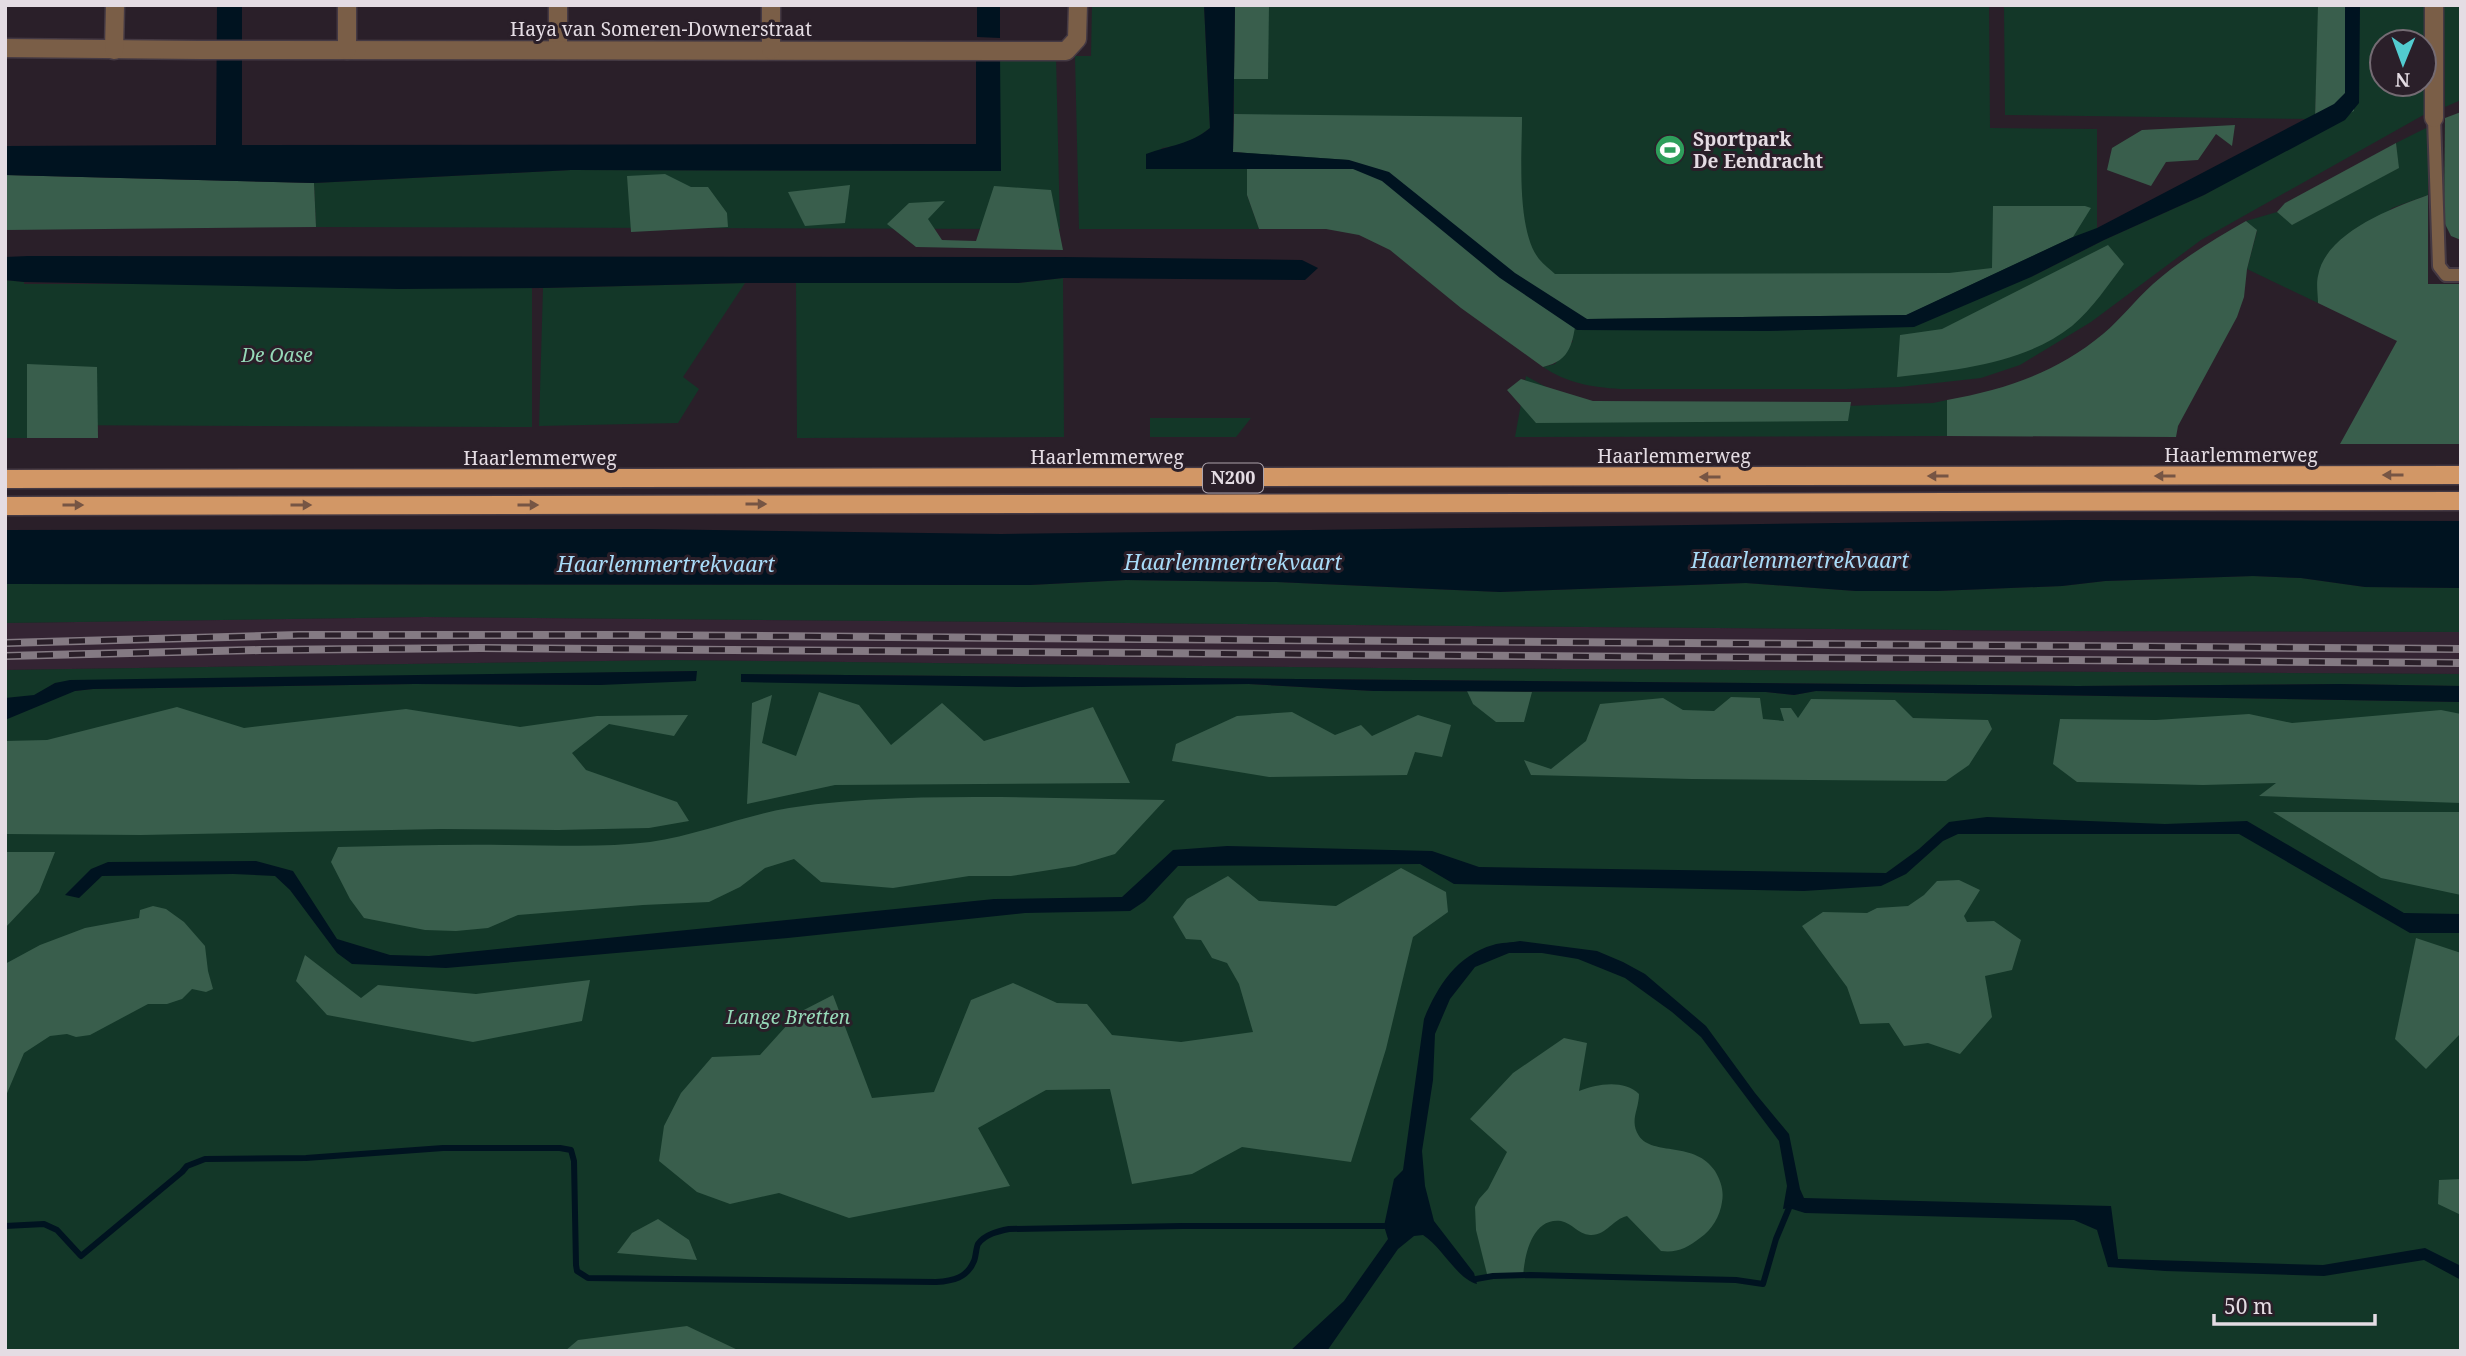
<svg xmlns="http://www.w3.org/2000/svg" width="2466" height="1356" font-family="'Noto Serif',serif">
	<rect width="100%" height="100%" fill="#2a1f29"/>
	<polygon fill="#342433" points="425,617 2059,631 2461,632 2461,674 1378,668 670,660 5,670 5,623"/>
	<g fill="#133728" fill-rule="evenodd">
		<path d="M1092,5H1204L1210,128C1195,140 1181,146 1162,148L1146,169H1243L1242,114H1234V79H1242L1241,5H1989L1990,128L2097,129V228L2031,277L2104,240L2204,195L2319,128L2356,5H2427V113L2201,240L2091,322L2020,365L1981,378L1900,387L1847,389H1620C1591,387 1567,383 1543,367L1555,364L1573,341L1248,172L1247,195L1259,229H1079L1075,56H1091ZM2382,42H2424V84H2382Z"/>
		<polygon points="2004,5 2319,5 2315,119 2005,115"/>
		<polygon points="2444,5 2461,5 2461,100 2445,107"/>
		<polygon points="1000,55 1056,56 1060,229 316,227 314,183 571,170 1000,171"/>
		<polygon points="2426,128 2428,129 2428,195 2392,208 2318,276 2318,303 2247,269 2257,231 2246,221 2277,212 2293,224 2398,168 2396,143"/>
		<polygon points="1063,278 1064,437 797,438 796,283 1018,283"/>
		<polygon points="5,280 24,282 24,284 532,284 532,427 27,425 27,438 5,438"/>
		<polygon points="745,283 683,377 699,389 678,423 539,426 543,288"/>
		<polygon points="1526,376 1557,393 1581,402 1846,406 1933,403 1947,400 1947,436 1515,437"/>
		<polygon points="1150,418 1251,418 1236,437 1150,437"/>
		<polygon points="2253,576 2301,578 2365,587 2461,588 2461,632 2059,631 425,617 5,623 5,584 1030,585 1126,580 1277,582 1500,592 1746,583 1856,591 1937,591 2062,586 2105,581"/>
		<path d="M670,660L1378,668L2461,674V686L2340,684L2077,686L741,674L1249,684L1374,691L1766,692L1794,695L1815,691L2461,702V1351H5V670ZM696,671L600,685L414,684L93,689L36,695L55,683Z"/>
	</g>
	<g fill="#395e4c">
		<polygon points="1235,5 1269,5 1268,79 1234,79"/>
		<polygon points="2318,5 2356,5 2354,111 2319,128 2315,119"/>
		<polygon points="2461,112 2461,240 2451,236 2444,222 2445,118"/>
		<path d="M1234,114L1522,117C1522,154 1516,230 1539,259C1544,265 1550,269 1555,274L1949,273L1992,268L1993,206H2085L2091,208L2073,237L1907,315L1587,319L1577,316C1572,343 1572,360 1543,367L1461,308L1390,250L1359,235L1326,229H1259L1247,195V169H1353L1349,160L1233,152Z"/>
		<polygon points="2235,125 2232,146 2216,134 2198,160 2166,162 2151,186 2107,170 2112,148 2142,130"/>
		<polygon points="2396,143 2399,168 2292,225 2277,212 2285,203"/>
		<polygon points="665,174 691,187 708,187 727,213 728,227 631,232 627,176"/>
		<polygon points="5,175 314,183 316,227 5,230"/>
		<polygon points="850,185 845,223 805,226 788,192"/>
		<polygon points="994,186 1051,190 1063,250 916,247 887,224 909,203 945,201 928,219 942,240 976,241"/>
		<path d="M2428,195V284H2461V444H2340L2397,341L2318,303C2318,295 2316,284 2318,276C2325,233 2392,208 2428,195Z"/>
		<path d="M2246,221L2257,230L2247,269L2244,297L2237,317L2178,426L2176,437L1947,436V400C2006,389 2056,373 2103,334C2121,319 2135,300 2153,284C2180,260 2214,239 2246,221Z"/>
		<path d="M2108,245L2124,264C2108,285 2093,308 2072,326C2024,364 1956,370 1897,377L1900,335L1942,329Z"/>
		<polygon points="27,364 97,367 98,438 27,438"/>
		<polygon points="1521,379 1593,401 1851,402 1848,421 1536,423 1507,390"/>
		<polygon points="1467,691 1532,692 1524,722 1496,722 1473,704"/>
		<polygon points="819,692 859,705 891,745 942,703 984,741 1093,707 1130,783 835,785 747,804 752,703 772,695 762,743 796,756"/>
		<polygon points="1731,697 1760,698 1763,719 1784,721 1780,708 1791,708 1798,718 1811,699 1895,700 1913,718 1988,720 1992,729 1969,765 1946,781 1691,779 1531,775 1524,760 1551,769 1586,741 1600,704 1663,698 1683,710 1714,711"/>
		<polygon points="177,707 244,728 406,709 520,727 597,716 688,715 674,736 609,724 572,753 586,770 677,802 689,821 649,828 558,830 441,829 141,835 5,834 5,741 47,740"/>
		<polygon points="2441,710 2461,714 2461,803 2259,796 2276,783 2203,785 2077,782 2053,764 2060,719 2156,720 2249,714 2292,723"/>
		<polygon points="1292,712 1335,735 1361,725 1372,736 1418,715 1451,725 1442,757 1415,752 1407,775 1269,777 1172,761 1176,744 1237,716"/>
		<path d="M1001,797L1165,800L1115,854L1075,866L1011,876H969L893,888L821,882L794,859L765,868L740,887L709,902L643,905L518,915L488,928L456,931L425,930L364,918L350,899L331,862L338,847C394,846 451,844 507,845C555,845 603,848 650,842C698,835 742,816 789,808C860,797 930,797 1001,797Z"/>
		<polygon points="2273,812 2461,812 2461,895 2381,878"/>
		<polygon points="5,852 55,852 39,892 5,928"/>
		<polygon points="1401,868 1446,892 1448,912 1413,937 1386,1049 1351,1162 1242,1147 1192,1174 1132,1184 1110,1089 1046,1090 978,1128 1010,1186 849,1218 779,1193 730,1204 697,1192 659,1161 664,1126 681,1093 712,1057 760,1055 798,1013 833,995 872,1098 934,1092 971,1000 1013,983 1057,1003 1087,1004 1112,1035 1181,1042 1253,1032 1239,984 1227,963 1212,958 1201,940 1186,939 1173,917 1187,899 1228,876 1259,901 1336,906"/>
		<polygon points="1959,880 1980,890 1964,916 1967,922 1994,921 2021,940 2012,970 1985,976 1992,1017 1960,1054 1928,1043 1904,1046 1889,1023 1860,1024 1847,987 1802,926 1823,912 1867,913 1877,908 1908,906 1924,895 1937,881"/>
		<polygon points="153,906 166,909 184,922 205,946 208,971 213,989 206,992 192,989 182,999 167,1004 148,1004 90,1035 76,1037 67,1034 50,1036 24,1053 5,1098 5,964 40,945 85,928 139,918 140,910"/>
		<polygon points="2416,938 2461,953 2461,1033 2426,1069 2395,1039"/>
		<polygon points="305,955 361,998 378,985 476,994 590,980 582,1021 473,1042 327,1015 296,981"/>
		<path d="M1564,1038L1587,1043L1579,1091C1596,1084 1624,1079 1639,1094C1639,1110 1629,1121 1639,1136C1652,1156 1696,1141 1715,1171C1721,1181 1724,1191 1722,1202C1720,1216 1712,1230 1700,1238C1687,1248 1677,1253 1661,1251L1627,1216C1613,1219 1606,1236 1590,1235C1578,1234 1572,1223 1561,1221C1531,1217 1524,1258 1523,1278H1488L1476,1230L1475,1207L1479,1199L1488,1189L1507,1152L1470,1119L1513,1073Z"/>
		<polygon points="2461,1179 2461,1215 2438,1204 2439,1180"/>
		<polygon points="658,1219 689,1240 697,1260 617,1253 632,1233"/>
		<polygon points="687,1326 740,1351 565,1351 578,1340"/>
	</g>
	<g fill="#001320">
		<polygon points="217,5 242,5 242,145 976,144 976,55 1000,55 1001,171 571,170 314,183 5,175 5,146 216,145"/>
		<polygon points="977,5 1000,5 1000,38 977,37"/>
		<path d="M1204,5H1235L1233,152L1349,160L1389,172L1515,273L1587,319L1906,315L2073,237L2097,228L2334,104L2345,93V5H2360L2359,103L2345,120L2204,195L2104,240L2031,277L1914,327L1767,331L1577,330L1500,278L1382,181L1353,169H1146V154C1170,145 1189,145 1210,128Z"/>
		<polygon points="28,256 1064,257 1302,260 1318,268 1305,280 1063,278 1018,283 745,283 543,288 399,289 24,282 5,280 5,257"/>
		<polygon points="2073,520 2461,521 2461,588 2365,587 2301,578 2253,576 2105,581 2062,586 1937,591 1856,591 1746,583 1500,592 1277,582 1126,580 1030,585 5,584 5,530 646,529 1001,534"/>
		<polygon points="697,671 696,681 600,685 414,684 93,689 75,691 5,720 5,698 34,695 55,683 70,680"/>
		<polygon points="741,674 2077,686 2340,684 2461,686 2461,702 1816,691 1794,695 1766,692 1374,691 1249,684 1021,687 741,682"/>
		<polygon points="1987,817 2165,824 2247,821 2404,913 2461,914 2461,933 2410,933 2239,834 1958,834 1943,841 1906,874 1881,886 1804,891 1454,884 1420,864 1178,866 1145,901 1130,911 1025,913 788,938 446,968 352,964 337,953 290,890 275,876 233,874 102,876 79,898 65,895 91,869 108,862 256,861 293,871 337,939 390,955 429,956 994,899 1122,897 1173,850 1227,846 1432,851 1479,867 1886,873 1919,849 1949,822"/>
		<path d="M1520,941L1597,951L1623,962L1645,974L1706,1026L1755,1093L1789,1134L1800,1189L1804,1198L2111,1206L2118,1259L2323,1265L2425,1248L2461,1266V1280L2424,1260L2324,1276L2165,1271L2108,1267L2097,1230L2074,1220L1805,1213L1789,1208L1783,1209L1787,1186L1779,1141L1701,1037L1672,1012L1625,978L1578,959L1542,953H1509L1475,967L1450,999L1435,1034L1433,1080L1422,1151L1425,1186L1434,1221L1474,1273L1477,1284C1457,1279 1442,1247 1423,1235L1414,1236L1398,1249L1327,1351H1290L1344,1301L1388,1239L1384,1226L1394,1179L1403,1170L1424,1019C1437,987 1457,955 1493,945C1501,942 1512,943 1520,941Z"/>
	</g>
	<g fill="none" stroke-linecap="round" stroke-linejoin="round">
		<g stroke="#001320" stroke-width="6">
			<path d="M5,1226L44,1224L57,1230L81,1256L182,1172L187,1166L205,1159L306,1158L443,1148H560L571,1150L574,1161L576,1265L577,1271L588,1278L936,1282C953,1281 967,1278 974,1261C976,1256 976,1248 978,1244C985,1234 999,1231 1009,1229L1182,1226H1384"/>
			<polyline points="1476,1279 1493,1276 1530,1275 1736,1280 1763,1284 1776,1239 1789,1208"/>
		</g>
		<g stroke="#443943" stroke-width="16">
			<polyline id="service" points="2434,118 2439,266 2446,275 2461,275"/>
		</g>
		<g stroke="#443943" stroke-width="21">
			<polyline id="pedestrian" points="558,5 558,50"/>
		</g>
		<g stroke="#443943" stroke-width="21">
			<g id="minor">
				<polyline points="2434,5 2434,118"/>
				<polyline points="5,48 199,50 1066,51 1077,39 1078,5"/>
				<polyline points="114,50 115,5"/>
				<polyline points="347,50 347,5"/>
				<polyline points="771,50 771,5"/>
			</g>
		</g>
		<g stroke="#443943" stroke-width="21">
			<g id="primary">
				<polyline points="5,479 2461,475"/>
				<polyline points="5,506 2461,501"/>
			</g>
		</g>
		<use href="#service" stroke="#7a5e47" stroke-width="12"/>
		<use href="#pedestrian" stroke="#7a5e47" stroke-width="18"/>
		<use href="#minor" stroke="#7a5e47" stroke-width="18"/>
		<use href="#primary" stroke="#d29766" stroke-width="18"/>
		<g stroke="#847a83" stroke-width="8">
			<g id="rail">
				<polyline points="5,643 298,635 625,635 2461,649"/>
				<polyline points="5,656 260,650 481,648 2461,663"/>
			</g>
		</g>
		<use href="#rail" stroke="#2a1f29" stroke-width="5" stroke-dasharray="16" stroke-linecap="butt"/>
	</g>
	<defs><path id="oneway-solid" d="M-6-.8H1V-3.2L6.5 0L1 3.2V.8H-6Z" transform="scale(1.75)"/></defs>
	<g fill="#765544">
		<use href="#oneway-solid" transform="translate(2393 475) rotate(180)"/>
		<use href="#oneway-solid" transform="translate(1938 476) rotate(180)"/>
		<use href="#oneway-solid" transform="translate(2165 476) rotate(180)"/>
		<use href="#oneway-solid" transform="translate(1710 477) rotate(180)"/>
		<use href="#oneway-solid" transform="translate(756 504)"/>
		<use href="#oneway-solid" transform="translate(73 505)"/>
		<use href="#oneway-solid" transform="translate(301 505)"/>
		<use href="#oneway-solid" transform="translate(528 505)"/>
	</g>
	<defs>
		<g id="stadium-disc" transform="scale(1.575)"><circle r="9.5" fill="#2e9e5b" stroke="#2a1f29"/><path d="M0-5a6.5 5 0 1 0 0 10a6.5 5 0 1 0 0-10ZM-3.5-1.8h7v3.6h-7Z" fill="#fff"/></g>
	</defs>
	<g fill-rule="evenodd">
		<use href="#stadium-disc" x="1670" y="150"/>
	</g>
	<g text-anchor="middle" stroke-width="6" stroke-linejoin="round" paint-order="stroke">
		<rect fill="#2a1f29" stroke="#aca3ab" stroke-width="2" x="1203" y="463.5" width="60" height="29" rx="5"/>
		<g font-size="18" font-weight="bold" fill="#e4dce3">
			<text x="1233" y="484">N200</text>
		</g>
		<g font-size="19" fill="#e4dce3" stroke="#2a1f29">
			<text x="661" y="36">Haya van Someren-Downerstraat</text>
			<text x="2241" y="462">Haarlemmerweg</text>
			<text x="1674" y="463">Haarlemmerweg</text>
			<text x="1107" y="464">Haarlemmerweg</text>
			<text x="540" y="465">Haarlemmerweg</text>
		</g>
		<g font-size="19" font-weight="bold" fill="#e4dce3" stroke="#2a1f29" text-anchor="start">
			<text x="1693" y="146">Sportpark<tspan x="1693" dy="22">De Eendracht</tspan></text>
		</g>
		<g font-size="19" font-style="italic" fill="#96d9b8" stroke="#2a1f29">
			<text x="277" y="362">De Oase</text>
			<text x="788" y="1024">Lange Bretten</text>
		</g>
		<g font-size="21" font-style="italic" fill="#a8dbf8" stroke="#2a1f29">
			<text x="1800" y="568">Haarlemmertrekvaart</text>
			<text x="1233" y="570">Haarlemmertrekvaart</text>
			<text x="666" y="572">Haarlemmertrekvaart</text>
		</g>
	</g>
	<rect width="2466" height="1356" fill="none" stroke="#e4dce3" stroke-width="14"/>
	<g transform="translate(2403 63) rotate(181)"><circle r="33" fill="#2a1f29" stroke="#746b73" stroke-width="2"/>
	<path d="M0-5L12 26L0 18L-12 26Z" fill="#52ccd0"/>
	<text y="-10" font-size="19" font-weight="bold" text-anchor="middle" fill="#e4dce3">N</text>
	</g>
	<path d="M2214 1314v10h161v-10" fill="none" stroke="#e4dce3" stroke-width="3.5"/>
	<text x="2224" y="1314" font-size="21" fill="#e4dce3" stroke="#2a1f29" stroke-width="5" paint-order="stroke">50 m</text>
</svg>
